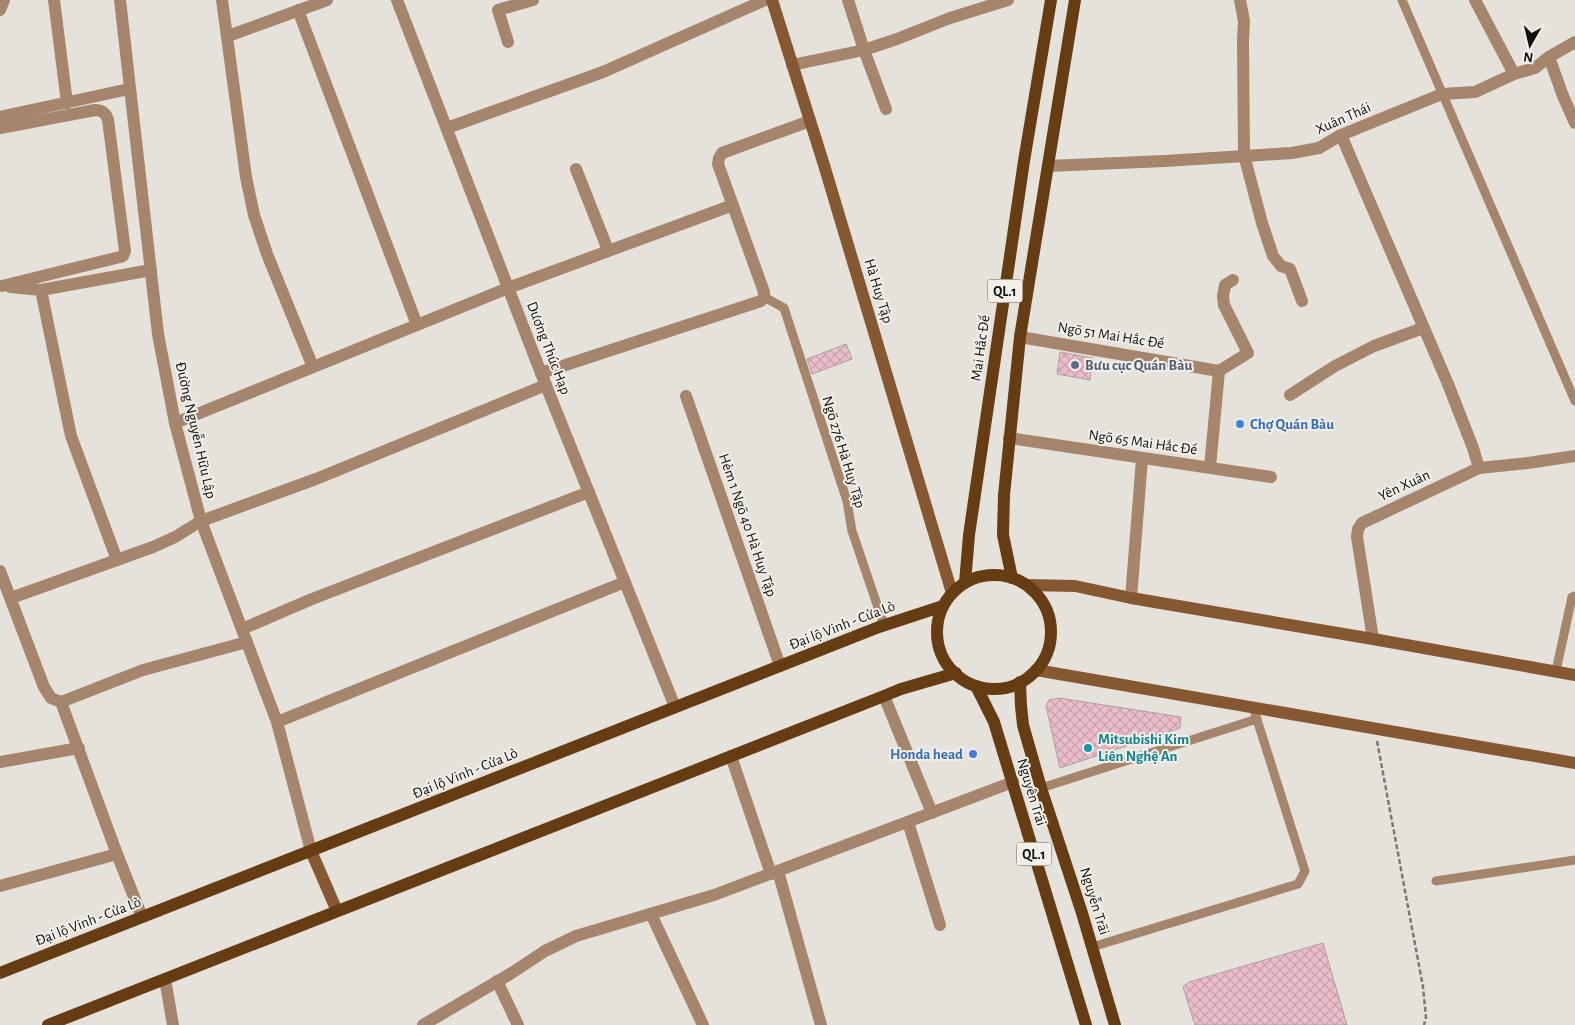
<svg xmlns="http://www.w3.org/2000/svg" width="1575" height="1025" font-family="'Alegreya Sans',sans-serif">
	<defs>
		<pattern id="building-cross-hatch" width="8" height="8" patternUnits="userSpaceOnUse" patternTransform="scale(1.25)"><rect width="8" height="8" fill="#ecbccb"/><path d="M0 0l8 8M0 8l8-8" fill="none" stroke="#c9a1ad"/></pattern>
	</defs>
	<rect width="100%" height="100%" fill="#e5e2db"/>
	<g fill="url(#building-cross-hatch)" stroke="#a9a1a3">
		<polygon points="846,344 852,359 812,374 807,359"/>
		<polygon points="1060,352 1093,358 1090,380 1057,374"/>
		<polygon points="1059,698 1181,717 1180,728 1060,768 1046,706 1049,700"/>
		<polygon points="1323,943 1347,1025 1195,1025 1183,987 1189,982"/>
	</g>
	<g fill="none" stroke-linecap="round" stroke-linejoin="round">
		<polyline stroke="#7b7974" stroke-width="2.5" stroke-dasharray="5 2.5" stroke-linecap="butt" points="1377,741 1423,987 1426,1017 1424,1025"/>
		<g stroke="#a5856c" stroke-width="9">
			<polyline points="1402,0 1575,401"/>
			<polyline points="764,297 784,308 847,501 852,531 884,625"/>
			<polyline points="1556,671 1572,597 1575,596"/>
			<polyline points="1041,788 1257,719"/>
			<polyline points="1436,881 1575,860"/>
			<polyline points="1092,947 1298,884 1305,871 1253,707"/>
		</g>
		<g stroke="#a5856c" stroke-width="12">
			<polyline points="54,0 67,103"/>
			<polyline points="120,0 158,334 175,423 201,521 277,722 311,851"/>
			<polyline points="222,0 246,177 254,215 267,254 313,367"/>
			<polyline points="397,0 541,373 675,707"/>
			<polyline points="848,0 864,50 886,109"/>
			<polyline points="1240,0 1244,21 1243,40 1244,155 1262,223 1273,256 1281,266 1290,269 1302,301"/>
			<polyline points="1475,0 1514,74"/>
			<polyline points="0,10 4,0"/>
			<polyline points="298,10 417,325"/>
			<polyline points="228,36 327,0"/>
			<polyline points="508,42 498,10 533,0"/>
			<polyline points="1549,57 1563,96 1575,123"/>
			<polyline points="792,65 864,50 897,39 950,18 1008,0"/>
			<polyline points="0,117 129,89"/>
			<path d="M0,128L95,110C102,110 106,113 108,120L125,251L123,256L120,257L2,286"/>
			<polyline points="447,128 603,72 765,0"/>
			<polyline points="1341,135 1448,384 1473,448 1479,468"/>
			<polyline points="1048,166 1165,161 1292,153 1319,148 1341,135 1442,94 1475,92 1514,74 1535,68 1549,57 1575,42"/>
			<polyline points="576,169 608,250"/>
			<polyline points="10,287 41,290 71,436 117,560"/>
			<polyline points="41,290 151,270"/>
			<polyline points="1020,337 1219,371 1210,467"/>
			<polyline points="1219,371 1248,353 1224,305 1223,296 1225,285 1233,280"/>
			<polyline points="541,373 761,301 764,297 764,292 718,164 719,158 722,153 810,121"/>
			<polyline points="1290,395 1335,366 1374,346 1423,328"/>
			<polyline points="686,396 780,666"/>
			<polyline points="175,423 508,288 733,205"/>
			<polyline points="1009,438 1271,477"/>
			<polyline points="0,571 44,687 51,698 61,702 117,854 142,917"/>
			<polyline points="11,598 153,547 175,537 201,521 316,479 546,385"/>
			<polyline points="1131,598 1142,459"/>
			<polyline points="242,629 312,599 589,492"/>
			<polyline points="1373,639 1357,537 1358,529 1362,523 1479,468 1528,463 1575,456"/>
			<polyline points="884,696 932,813"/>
			<polyline points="61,702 143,670 247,642"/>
			<polyline points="277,722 625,582"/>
			<polyline points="731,756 771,874"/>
			<polyline points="0,762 79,748"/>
			<polyline points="908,822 940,925"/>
			<polyline points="778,871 821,1025"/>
			<polyline points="0,886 117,854"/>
			<polyline points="651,914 703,1025"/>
			<polyline points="165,979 173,1025"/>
			<polyline points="497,981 518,1025"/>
			<polyline points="423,1025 510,974 545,951 576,936 714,895 1013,782"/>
		</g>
		<g stroke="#855831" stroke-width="12">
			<polyline points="772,0 824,165 952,593"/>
			<polyline points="1027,585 1075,586 1131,598 1373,639 1575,675"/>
			<polyline points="1036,670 1575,763"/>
			<polyline points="311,851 337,911"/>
		</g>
		<g stroke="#663c12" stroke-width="12">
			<circle cx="994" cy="632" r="57"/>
			<polyline points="1012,578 1003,535 1004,495 1020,337 1075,0"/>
			<polyline points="965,583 969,535 1024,161 1051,0"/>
			<polyline points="1020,682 1021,706 1023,725 1041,788 1082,913 1115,1025"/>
			<polyline points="976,686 994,722 1086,1025"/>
			<polyline points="0,973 879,627 943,606"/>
			<polyline points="48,1025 884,696 901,689 956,673"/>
		</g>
	</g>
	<circle fill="#5c6f8a" stroke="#f2efe9" stroke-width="2" cx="1075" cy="365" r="5"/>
	<g fill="#3f7fe0" stroke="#f2efe9" stroke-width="2">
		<circle cx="1240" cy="424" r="5"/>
		<circle cx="973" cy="754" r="5"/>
	</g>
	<circle fill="#0f9aa8" stroke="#f2efe9" stroke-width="2" cx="1088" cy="748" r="5"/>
	<g text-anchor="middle" stroke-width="4" stroke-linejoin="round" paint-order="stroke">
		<g fill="#f2efe9" stroke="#555450" stroke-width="1">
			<rect x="987.5" y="279.5" width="35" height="23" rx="4"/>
			<rect x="1016.5" y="842.5" width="35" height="23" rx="4"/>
		</g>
		<g font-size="14" font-weight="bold" fill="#12110f">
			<text x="1005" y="296">QL.1</text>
			<text x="1034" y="859">QL.1</text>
		</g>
		<g font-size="15" fill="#12110f" stroke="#f2efe9">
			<text transform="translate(1343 118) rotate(-24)" y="5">Xuân Thái</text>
			<text transform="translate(879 291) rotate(73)" y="5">Hà Huy Tập</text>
			<text transform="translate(1111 335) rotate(9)" y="5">Ngõ 51 Mai Hắc Đế</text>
			<text transform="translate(549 348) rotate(69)" y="5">Dương Thúc Hạp</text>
			<text transform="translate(980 348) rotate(-82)" y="5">Mai Hắc Đế</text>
			<text transform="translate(196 430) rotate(77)" y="5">Đường Nguyễn Hữu Lập</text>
			<text transform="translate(1143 442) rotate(8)" y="5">Ngõ 65 Mai Hắc Đế</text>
			<text transform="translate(844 452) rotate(73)" y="5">Ngõ 276 Hà Huy Tập</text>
			<text transform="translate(1404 485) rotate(-25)" y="5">Yên Xuân</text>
			<text transform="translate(748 525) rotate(71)" y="5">Hẻm 1 Ngõ 40 Hà Huy Tập</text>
			<text transform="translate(842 625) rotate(-21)" y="5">Đại lộ Vinh - Cửa Lò</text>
			<text transform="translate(465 773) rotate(-22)" y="5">Đại lộ Vinh - Cửa Lò</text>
			<text transform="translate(1032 792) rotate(73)" y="5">Nguyên Trãi</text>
			<text transform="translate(1095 901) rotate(73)" y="5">Nguyễn Trãi</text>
			<text transform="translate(88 921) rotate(-21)" y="5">Đại lộ Vinh - Cửa Lò</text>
		</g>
		<g font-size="15" font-weight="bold" fill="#4e5e75" stroke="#f2efe9" text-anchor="start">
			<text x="1085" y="370">Bưu cục Quán Bàu</text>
		</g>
		<g font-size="15" font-weight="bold" fill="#366cbe" stroke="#f2efe9" text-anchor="start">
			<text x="1250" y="429">Chợ Quán Bàu</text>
			<text x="963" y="759" text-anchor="end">Honda head</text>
		</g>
		<g font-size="15" font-weight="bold" fill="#0d838f" stroke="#f2efe9" text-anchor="start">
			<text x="1098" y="744">Mitsubishi Kim<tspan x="1098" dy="17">Liên Nghệ An</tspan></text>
		</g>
	</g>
	<g transform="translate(1530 45) rotate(188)" stroke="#f2efe9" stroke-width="4" paint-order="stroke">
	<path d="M0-4L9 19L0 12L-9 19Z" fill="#12110f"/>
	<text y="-8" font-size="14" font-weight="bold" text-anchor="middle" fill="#12110f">N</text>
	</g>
</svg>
